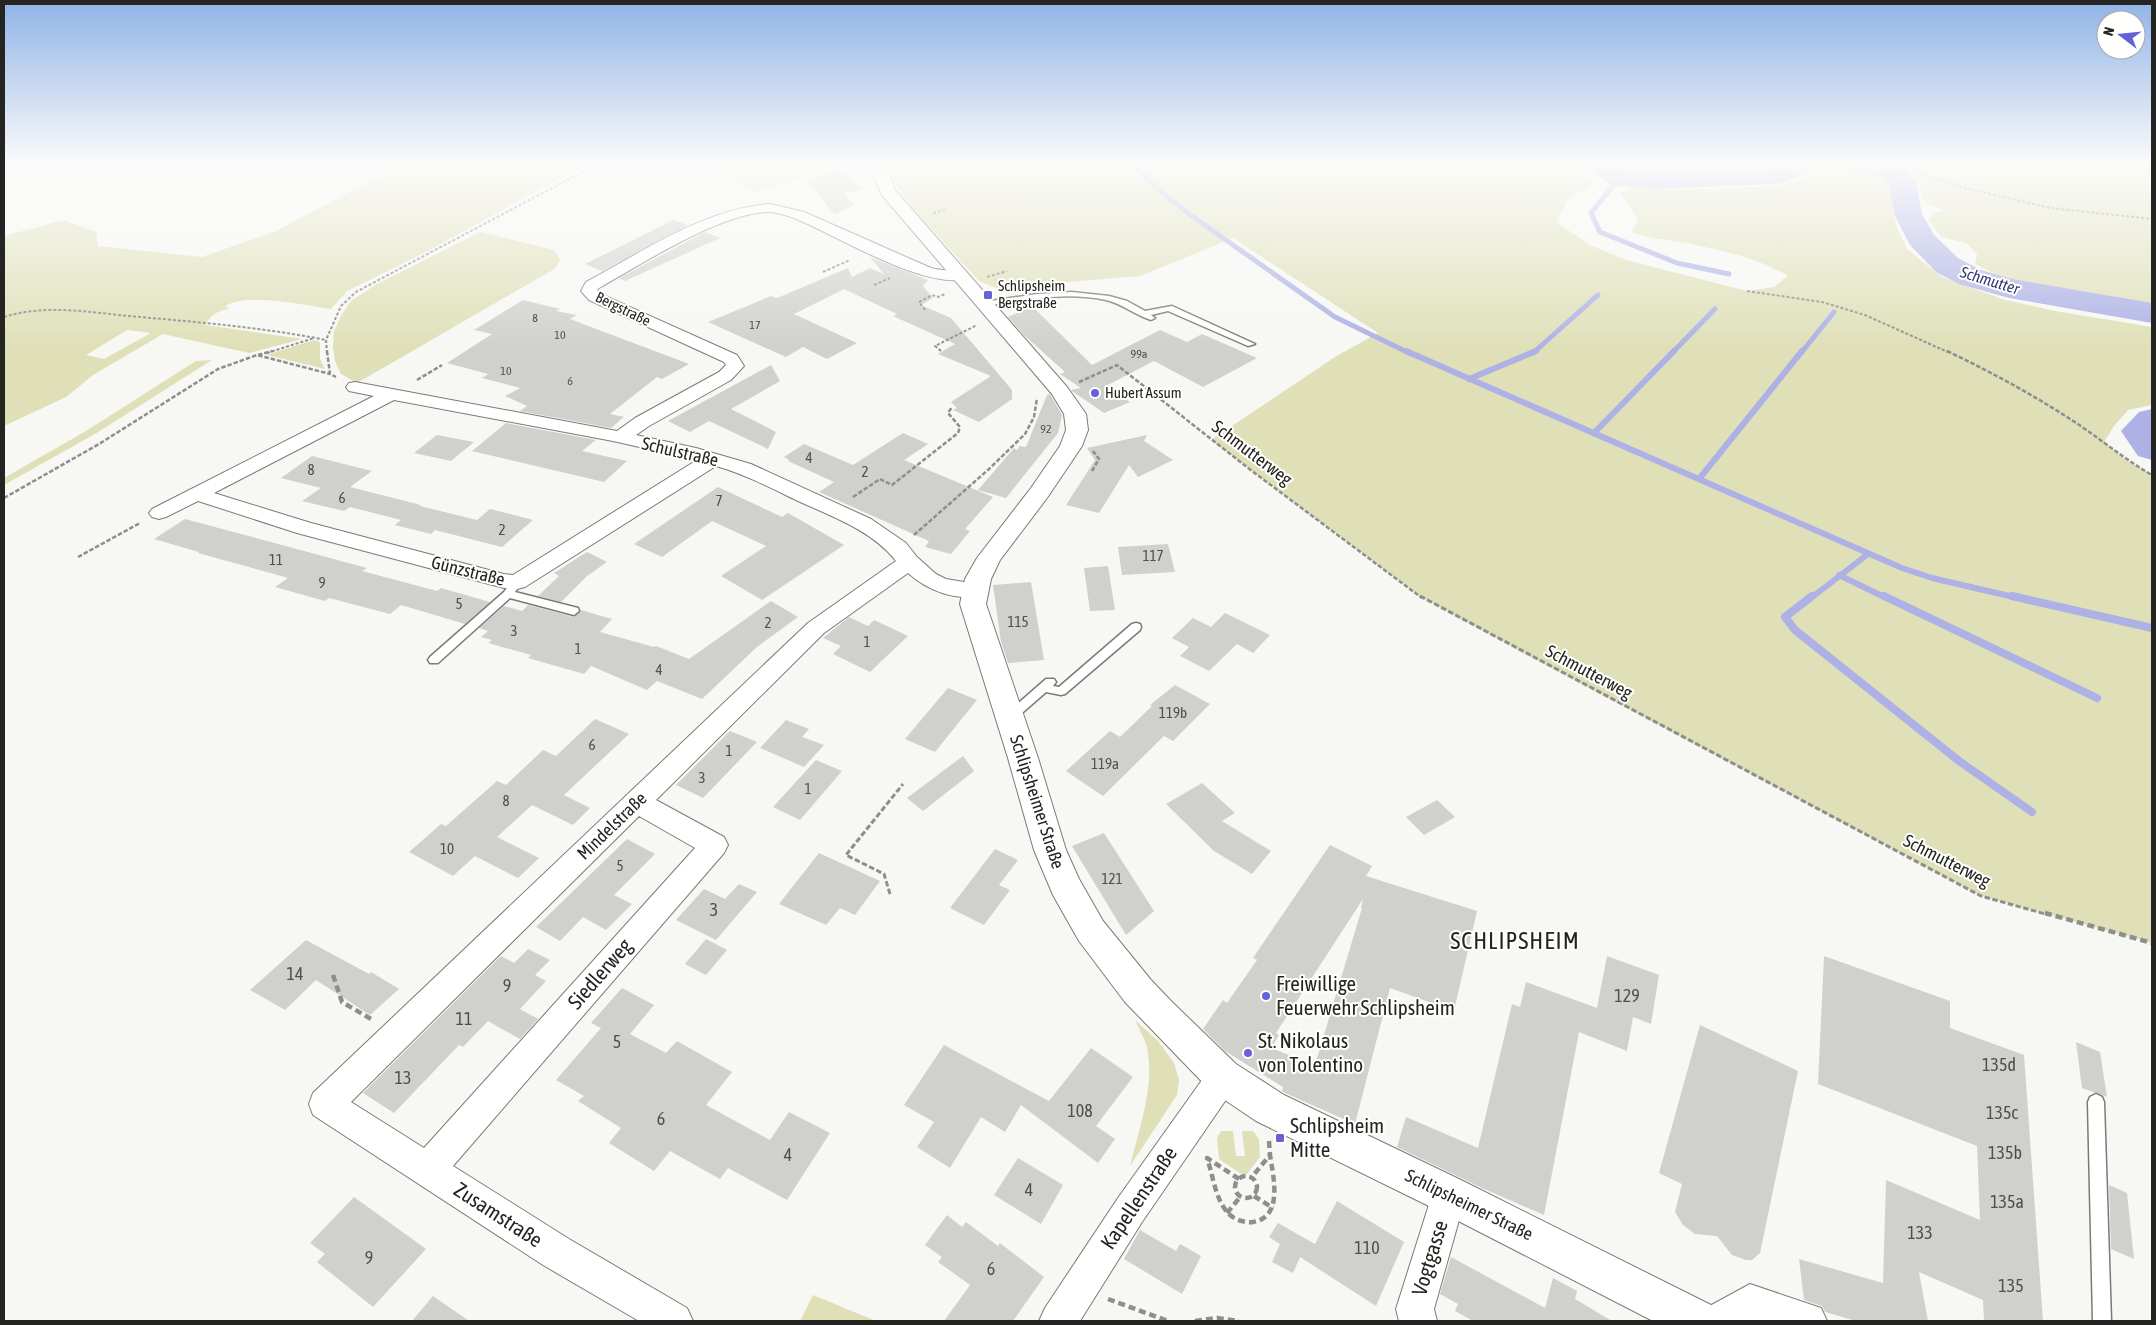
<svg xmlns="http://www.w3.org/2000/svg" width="2156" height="1325" font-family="'Asap Condensed',sans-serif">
	<rect width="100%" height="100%" fill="#f7f7f4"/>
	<g fill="#dfe0b8" fill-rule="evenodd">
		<path d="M404,163H593L575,170L428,251L347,291L331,309C305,305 246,292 225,306L229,309C218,311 211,314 205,325L302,339L249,353L163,334L93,375L66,397L4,426V236L64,220L96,232L98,246L202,257L276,231ZM127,330L151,333L104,359L86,355Z"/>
		<polygon points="716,163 853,163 756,192 707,166"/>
		<path d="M889,163H1579L1595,183L1568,199L1556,222L1590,245L1626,260L1747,291L1774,287L1788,276C1757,257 1720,250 1685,243C1664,239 1653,240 1632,232L1638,219L1620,193L1632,187L1672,190L1780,186L1806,177L1819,166H1838L1866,171L1888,180L1894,193L1892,210L1898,230L1907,249L1942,277L2002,299L2055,311L2152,327V405L2128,410L2114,426L2104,442L2127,461L2152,475V943L1981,896L1542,663L1421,597L1211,440L1335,357L1378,333L1233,238L1140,276L996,288L979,281L918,214L896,185Z"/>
		<path d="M1656,163H1746C1718,168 1684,174 1656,163Z"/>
		<path d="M1884,163H2152V307L2010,282L1975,264L1977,254L1967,243L1941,237L1929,220L1934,214L1944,210L1929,204L1921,197C1920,175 1904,168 1884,163Z"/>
		<polygon points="480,232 554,250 560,260 556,268 357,383 341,374 335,361 333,347 334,331 342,314 351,301 375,285"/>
		<polygon points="314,340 320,342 320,359 325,369 267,355"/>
		<polygon points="212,360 95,434 4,485 4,478 86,431 196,361"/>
		<path d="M1135,1020L1158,1041L1174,1063L1179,1080L1177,1095L1130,1166C1139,1129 1155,1086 1147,1048C1145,1039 1139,1029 1135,1020Z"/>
		<polygon points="1221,1131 1233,1131 1236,1156 1245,1156 1242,1131 1253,1131 1259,1139 1260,1157 1247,1174 1241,1174 1219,1159 1217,1138"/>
		<polygon points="813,1295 876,1321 800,1321"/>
	</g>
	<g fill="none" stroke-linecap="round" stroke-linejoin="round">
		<g stroke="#adb1e5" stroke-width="5">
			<polyline points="1133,163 1155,187 1192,216 1335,317 1409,353"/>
			<polyline points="1619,178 1591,213 1600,232 1677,263 1729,274"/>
			<polyline points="1533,353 1598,295"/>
			<polyline points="1672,353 1715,309"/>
			<polyline points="1801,353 1834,312"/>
		</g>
		<g stroke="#adb1e5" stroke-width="6">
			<polyline points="1406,351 1902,568 1932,578 2018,598"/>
			<polyline points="1469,379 1536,351"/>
			<polyline points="1594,433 1674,351"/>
			<polyline points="1699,479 1802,351"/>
			<polyline points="1839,575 1886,598"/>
			<polyline points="1811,598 1868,554"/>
		</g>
		<g stroke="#adb1e5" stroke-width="8">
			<polyline points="1812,596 1785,617 1795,630 1959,761 2032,812"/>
			<polyline points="1884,596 2097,698"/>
			<polyline points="2012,596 2152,628"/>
		</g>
		<g fill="#adb1e5" fill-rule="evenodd">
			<path d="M1587,163H1617L1626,170L1654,173L1771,168L1781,163H1815C1808,174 1789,181 1776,184L1654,189L1619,186L1609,184L1591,169Z"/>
			<polygon points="1842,163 1891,163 1901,165 1916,181 1922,214 1934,235 1958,258 1981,270 2012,279 2152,303 2152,323 2009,298 1959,284 1936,272 1910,245 1894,214 1889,183 1882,177 1846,169"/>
			<polygon points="2152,409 2152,460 2138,456 2121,431 2139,412"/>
		</g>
	</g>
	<g fill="#d0d0cd" fill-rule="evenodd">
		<polygon points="842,169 863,189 844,193 854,205 834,214 806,179"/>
		<polygon points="673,220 688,225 602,271 585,264"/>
		<polygon points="705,232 720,238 625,281 619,278"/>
		<polygon points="870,257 928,280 923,286 933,298 921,305 951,318 1012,390 1012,399 979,422 953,410 957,408 951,402 991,376 938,354 955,344 893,316 897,314 844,289 794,314 857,343 827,359 803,347 786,357 708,322 771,296 777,298 848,268 852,277 870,268 884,274"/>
		<polygon points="523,300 560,309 556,311 577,315 570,319 689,364 662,379 657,377 610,414 624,417 611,428 520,411 527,406 505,396 520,388 482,378 488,374 447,363 492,334 474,330"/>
		<polygon points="1029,307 1034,308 1092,365 1160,330 1187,342 1202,334 1257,358 1203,387 1154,361 1106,386 1130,402 1104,413 1072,391 1071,390 1081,388 1060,374 1065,372 1024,335 1008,317"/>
		<polygon points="771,365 780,381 731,409 776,432 768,449 709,421 690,432 668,421"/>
		<polygon points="1050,394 1062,415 1058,433 1006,498 978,490 1014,448 1017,450 1020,446 1026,447 1047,395"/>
		<polygon points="506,423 596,440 582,451 627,461 604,482 472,451"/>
		<polygon points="903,433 928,444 904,460 993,497 965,529 970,531 951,554 925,547 929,541 819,492 834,482 788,461 789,460 784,457 804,444 853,465"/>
		<polygon points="437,435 474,442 451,461 414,453"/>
		<polygon points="1147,435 1144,441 1173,460 1138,477 1129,465 1099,513 1066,505 1095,460 1087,448"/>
		<polygon points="312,456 372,471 350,487 421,505 408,515 420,506 477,520 490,509 533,520 502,547 435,530 431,534 395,525 401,520 350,507 344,511 302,501 321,488 281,478"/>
		<polygon points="718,487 782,517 788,513 844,545 762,600 721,576 766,546 712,521 662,557 634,544"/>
		<polygon points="185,519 367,568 362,571 437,591 441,588 490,602 465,624 401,605 390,614 329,598 325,601 275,587 288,578 198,553 199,552 154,539"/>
		<polygon points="1168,544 1175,572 1122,575 1118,547"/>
		<polygon points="587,552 607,562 587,576 561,602 538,596 559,576 554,573"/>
		<polygon points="1108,566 1115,610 1090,611 1084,568"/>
		<polygon points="1031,582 1044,660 1008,663 1001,642 993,585"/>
		<polygon points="771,601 798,617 757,647 702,699 657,681 647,690 591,666 584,674 528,658 531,655 488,643 492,640 481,637 488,631 479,628 504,606 522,611 528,605 574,617 581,610 612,619 600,632 654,647 656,646 689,659"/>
		<polygon points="1225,613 1270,635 1253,653 1237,644 1209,671 1180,656 1189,647 1172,638 1193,618 1211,627"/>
		<polygon points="849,617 868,626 874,620 908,636 870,672 833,654 841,646 823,638"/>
		<polygon points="1175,685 1210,704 1173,741 1164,736 1103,796 1066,771 1110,731 1120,737 1152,706 1150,705"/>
		<polygon points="948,688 977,700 935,752 905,739"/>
		<polygon points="595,719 629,734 564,795 590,808 573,825 532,805 497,837 539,858 518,878 475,856 453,876 409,852 441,824 446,826 497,781 506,785 543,750 556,756"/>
		<polygon points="786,720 809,729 802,737 824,745 804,767 760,748"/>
		<polygon points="730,731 757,742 703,798 676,785"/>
		<polygon points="963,756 974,771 923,811 907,798"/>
		<polygon points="816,760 842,771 800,820 773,807"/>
		<polygon points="1202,783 1235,813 1222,821 1271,851 1252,874 1214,851 1166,804"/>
		<polygon points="1437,800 1455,817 1424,835 1406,817"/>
		<polygon points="1104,833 1154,911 1126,935 1072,846"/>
		<polygon points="627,839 655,854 614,895 632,904 606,930 583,917 560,941 536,927"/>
		<path d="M1330,845L1372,866L1366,876L1477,911L1454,1011L1390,988L1355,1124L1285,1093L1282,1091L1283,1087L1225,1051L1203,1029L1223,1000L1227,1003L1257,960L1253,958ZM1363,899L1361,908H1362L1315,1065L1271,1048L1279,1035L1276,1033Z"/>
		<polygon points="995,849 1018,860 999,885 1010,890 984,925 950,908"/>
		<polygon points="819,853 880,881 855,915 840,908 826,925 779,904"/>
		<polygon points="739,884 757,892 716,940 676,920 704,889 725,899"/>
		<polygon points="706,939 727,950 706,975 685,964"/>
		<polygon points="306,940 369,974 371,972 399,989 370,1015 316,980 285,1010 250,990"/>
		<polygon points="528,949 550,960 535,975 546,981 520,1009 538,1019 520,1039 488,1021 463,1047 459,1045 394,1113 363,1093 501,956 514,963"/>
		<polygon points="1607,956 1659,975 1651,1024 1633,1017 1627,1051 1579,1032 1544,1215 1482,1188 1397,1147 1406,1117 1478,1148 1512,1004 1520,1007 1526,982 1597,1008"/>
		<polygon points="1824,956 1950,1001 1950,1028 2024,1055 2043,1321 1984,1321 1983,1300 1919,1272 1928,1321 1856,1321 1825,1312 1822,1306 1804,1300 1799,1259 1883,1283 1886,1180 1980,1220 1977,1146 1818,1084"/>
		<polygon points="622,988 654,1005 630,1034 666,1053 677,1041 732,1072 706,1105 770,1140 789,1112 830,1133 787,1200 728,1168 720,1179 670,1151 654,1171 609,1143 621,1128 578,1101 584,1096 556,1080 601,1028 591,1023"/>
		<polygon points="1700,1025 1798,1071 1760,1253 1752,1260 1746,1260 1732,1255 1717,1236 1695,1234 1683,1225 1675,1212 1682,1184 1659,1173"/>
		<polygon points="2076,1042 2100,1052 2107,1097 2082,1088"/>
		<polygon points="944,1045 1049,1101 1091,1048 1133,1077 1096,1126 1115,1139 1098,1163 1021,1105 1005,1132 981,1117 950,1168 917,1147 934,1122 904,1105"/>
		<polygon points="1018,1158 1063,1185 1041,1224 994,1195"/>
		<polygon points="2109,1185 2127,1193 2134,1259 2111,1249"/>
		<polygon points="354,1197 426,1249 373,1307 317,1262 325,1254 310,1243"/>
		<polygon points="1337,1201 1404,1242 1376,1306 1300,1257 1293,1273 1272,1262 1280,1244 1269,1237 1278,1223 1315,1244"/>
		<polygon points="947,1215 962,1227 966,1222 998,1246 1000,1243 1044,1277 1013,1321 944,1321 970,1285 938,1262 942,1257 925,1245"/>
		<polygon points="1140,1230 1176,1251 1180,1244 1201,1256 1182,1294 1124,1259"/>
		<polygon points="1451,1257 1545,1308 1553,1278 1577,1291 1575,1299 1612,1321 1473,1321 1455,1311 1458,1304 1440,1294"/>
		<polygon points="433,1296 469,1321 412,1321"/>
	</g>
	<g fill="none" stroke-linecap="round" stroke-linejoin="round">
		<g stroke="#7a7a77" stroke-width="3">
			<g id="lane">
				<path d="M1072,292L1109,296L1127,301L1145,311L1172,306L1255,344L1248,346L1168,311L1151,315L1155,318L1151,320C1135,315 1123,304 1106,300C1066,291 1024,300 984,306L980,304L984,302L1037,294Z"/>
				<polygon points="517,579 522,582 515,592 578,608 579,611 574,615 510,598 438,663 430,663 428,660 430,657 504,592 513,580"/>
				<polygon points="1136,623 1140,624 1141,627 1140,630 1065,694 1061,695 1046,692 1013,721 1005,721 1003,718 1005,715 1046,679 1054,679 1056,682 1053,686 1059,687 1132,624"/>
				<polygon points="2096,1094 2102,1097 2104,1102 2111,1321 2093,1321 2088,1102 2090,1097"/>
			</g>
		</g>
		<g stroke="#7a7a77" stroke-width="2">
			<g id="street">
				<path d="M770,204L804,212L931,268C942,271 954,270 966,273L968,276L966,279C925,289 842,239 803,222C793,217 781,213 770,212C723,211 640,265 599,288L597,290L601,294L737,355L744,366L731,380L649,426L636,435L696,448L751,464L871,519L906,543L917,557L936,574L946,579L982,585L985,590L982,595C956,602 927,590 908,573L824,633L656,800L724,837L728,845L724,853L453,1166L569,1239L687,1308L693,1321H639L543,1265L313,1115L309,1104L313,1093L808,623L896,561C873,531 831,516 798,501C771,488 744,474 716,466L525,587L517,589L504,588L297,533L198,501L166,517L159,519L152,517L149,513L152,509L374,396L349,391L346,387L349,383L355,382L617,431L635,418L719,372L726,365L724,362L589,300L581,291L586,282C644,251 704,209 770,204ZM394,400L613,441L697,460L513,575L504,574L311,523L214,493ZM639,816L695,848L424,1148L351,1102Z"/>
				<polygon points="1223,1062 1234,1066 1239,1077 1234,1088 1142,1222 1080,1321 1039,1321 1045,1308 1118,1198 1212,1066"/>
				<polygon points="1449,1178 1461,1183 1466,1195 1434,1309 1437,1321 1399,1321 1396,1309 1432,1195 1437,1183"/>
				<polygon points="1750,1284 1821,1308 1827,1321 1700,1321 1706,1308"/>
			</g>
		</g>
		<g stroke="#7a7a77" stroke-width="2">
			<polygon id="secondary" points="869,163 885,163 895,190 1067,387 1086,414 1088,430 1082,446 1047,498 1000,560 991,579 986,604 1038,758 1066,850 1079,879 1103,921 1151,980 1171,1001 1236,1064 1284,1095 1463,1181 1713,1306 1720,1321 1653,1321 1435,1209 1256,1121 1210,1090 1125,1002 1079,941 1053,895 1034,850 1008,758 960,604 965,579 977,558 1031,488 1060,446 1066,430 1064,414 1052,394 881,194"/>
		</g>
		<g stroke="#8e8e8c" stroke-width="2" stroke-dasharray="3 2" stroke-linecap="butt">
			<polyline points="1893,163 1964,188 2051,208 2152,219"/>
			<polyline points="933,213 945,210"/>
			<polyline points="823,272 850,260"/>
			<polyline points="987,277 1007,271"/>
			<polyline points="874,285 890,278"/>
			<polyline points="1747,291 1822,302 1865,315 1950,353"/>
			<polyline points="925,310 919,302 932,295 938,297 945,294"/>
			<path d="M4,317C45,304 87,312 129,316C195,322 261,327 326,340"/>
			<polyline points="941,351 935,346 977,325"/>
			<polyline points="267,353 314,338"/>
			<polyline points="327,353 326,340 341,306 356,292 599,163"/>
		</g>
		<g stroke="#8e8e8c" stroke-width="2.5" stroke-dasharray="4.5 2" stroke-linecap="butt">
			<polyline points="327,351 330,374 336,377"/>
			<path d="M1947,351C1989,371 2028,392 2067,417C2096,435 2122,458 2152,475"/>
			<polyline points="258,355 272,351"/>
			<polyline points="417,380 442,365"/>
			<polyline points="1079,382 1117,365 1248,468 1422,598"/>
			<polyline points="1092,471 1099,459 1093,451"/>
			<polyline points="853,497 880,479 892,485 958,433 960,427 948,413 952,407"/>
			<polyline points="4,498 99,444 218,369 257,355 330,374"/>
			<polyline points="914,535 989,469 1025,434 1034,417 1037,398"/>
			<polyline points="78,557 140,523"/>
		</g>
		<g stroke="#8e8e8c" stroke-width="3" stroke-dasharray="5.5 2.5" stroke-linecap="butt">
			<polyline points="1420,596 1981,896 2049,915"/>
			<polyline points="890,894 884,874 846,855 903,784"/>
		</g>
		<g stroke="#8e8e8c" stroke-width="4.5" stroke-dasharray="7 4" stroke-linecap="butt">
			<polyline points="2045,913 2152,943"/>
			<polyline points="333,975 342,1002 371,1019"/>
			<polyline points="1269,1141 1270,1155"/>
			<circle cx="1246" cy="1187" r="11"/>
			<path d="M1239,1179L1207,1158C1213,1175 1215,1199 1228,1213C1233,1219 1244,1223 1253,1222C1284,1217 1273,1176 1270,1155L1251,1178"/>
			<polyline points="1254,1196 1273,1208"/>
			<polyline points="1227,1213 1241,1196"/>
			<polyline points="1108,1299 1168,1321"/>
			<polyline points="1195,1321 1217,1318 1239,1321"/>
		</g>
		<use href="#lane" fill="#fff" fill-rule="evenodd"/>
		<use href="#street" fill="#fff" fill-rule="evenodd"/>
		<use href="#secondary" fill="#fff" fill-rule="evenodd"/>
	</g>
	<linearGradient id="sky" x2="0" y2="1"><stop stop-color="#90b3e7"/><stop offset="0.47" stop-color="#fbfbfa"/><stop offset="1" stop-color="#fbfbfa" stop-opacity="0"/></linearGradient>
	<rect width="2156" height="348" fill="url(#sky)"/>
	<g fill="#6660d9" stroke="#fffffe" stroke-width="2">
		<rect x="983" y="290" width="10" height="10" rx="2.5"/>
		<circle cx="1095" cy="393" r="5"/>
		<circle cx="1266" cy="996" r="5"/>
		<circle cx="1248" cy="1053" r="5"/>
		<rect x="1275" y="1133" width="10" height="10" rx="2.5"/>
	</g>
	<g text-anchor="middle" stroke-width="4" stroke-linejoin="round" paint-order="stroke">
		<g font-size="12" fill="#4f4f4e">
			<text x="535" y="322">8</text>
			<text x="755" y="329">17</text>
			<text x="560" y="339">10</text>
			<text x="1139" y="358">99a</text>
			<text x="506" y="375">10</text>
			<text x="570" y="385">6</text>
			<text x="1046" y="433">92</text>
		</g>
		<g font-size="15" fill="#242423" stroke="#fffffe" text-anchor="start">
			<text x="998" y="291">Schlipsheim<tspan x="998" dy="17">Bergstraße</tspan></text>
			<text x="1105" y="398">Hubert Assum</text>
		</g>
		<g font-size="15" fill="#242423" stroke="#fffffe">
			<text transform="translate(623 309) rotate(26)" y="5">Bergstraße</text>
		</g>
		<g font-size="15" fill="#4f4f4e">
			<text x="809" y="463">4</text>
			<text x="311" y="475">8</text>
			<text x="865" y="477">2</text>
			<text x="342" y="503">6</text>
			<text x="719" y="506">7</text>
			<text x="502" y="535">2</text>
			<text x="1153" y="561">117</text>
			<text x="276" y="565">11</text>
			<text x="322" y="588">9</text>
			<text x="459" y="609">5</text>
			<text x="1018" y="627">115</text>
			<text x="768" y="628">2</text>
			<text x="514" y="636">3</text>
			<text x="867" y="647">1</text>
			<text x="578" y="654">1</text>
			<text x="659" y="675">4</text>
			<text x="1173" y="718">119b</text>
			<text x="592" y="750">6</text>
			<text x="729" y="756">1</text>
			<text x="1105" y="769">119a</text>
			<text x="702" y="783">3</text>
			<text x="808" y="794">1</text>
			<text x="506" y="806">8</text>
			<text x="447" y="854">10</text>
			<text x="620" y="871">5</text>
			<text x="1112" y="884">121</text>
		</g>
		<g font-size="16" font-style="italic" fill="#383675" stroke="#fffffe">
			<text transform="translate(1990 280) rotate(17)" y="6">Schmutter</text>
		</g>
		<g font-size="18" fill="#242423" stroke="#fffffe">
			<text transform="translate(680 452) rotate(13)" y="6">Schulstraße</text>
			<text transform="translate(1252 453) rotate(37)" y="6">Schmutterweg</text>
			<text transform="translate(468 571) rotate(14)" y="6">Günzstraße</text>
			<text transform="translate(1589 672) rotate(28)" y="6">Schmutterweg</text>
			<text transform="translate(1037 802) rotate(72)" y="6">Schlipsheimer Straße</text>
			<text transform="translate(612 826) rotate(-44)" y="6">Mindelstraße</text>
			<text transform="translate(1947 861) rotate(27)" y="6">Schmutterweg</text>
			<text transform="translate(1469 1205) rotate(26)" y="6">Schlipsheimer Straße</text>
		</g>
		<g font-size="18" fill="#4f4f4e">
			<text x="714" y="916">3</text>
			<text x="295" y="980">14</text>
			<text x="507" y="992">9</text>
			<text x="1627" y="1002">129</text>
			<text x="464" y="1025">11</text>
			<text x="617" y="1048">5</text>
			<text x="1999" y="1071">135d</text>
			<text x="403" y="1084">13</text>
			<text x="1080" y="1117">108</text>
			<text x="2002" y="1119">135c</text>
			<text x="661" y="1125">6</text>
			<text x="2005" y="1159">135b</text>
			<text x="788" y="1161">4</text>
			<text x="1029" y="1196">4</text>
			<text x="2007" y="1208">135a</text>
			<text x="1920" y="1239">133</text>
			<text x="1367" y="1254">110</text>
			<text x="369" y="1264">9</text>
			<text x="991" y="1275">6</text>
			<text x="2011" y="1292">135</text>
		</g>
		<g font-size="21" fill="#242423" stroke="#fffffe">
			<text transform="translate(600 974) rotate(-49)" y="7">Siedlerweg</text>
			<text transform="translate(1139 1198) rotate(-56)" y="7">Kapellenstraße</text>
			<text transform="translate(498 1215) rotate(33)" y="7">Zusamstraße</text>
			<text transform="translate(1430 1258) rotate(-73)" y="7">Vogtgasse</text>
		</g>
		<g font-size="21" fill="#242423" stroke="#fffffe" text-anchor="start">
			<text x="1276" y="991">Freiwillige<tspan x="1276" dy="24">Feuerwehr Schlipsheim</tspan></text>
			<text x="1258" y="1048">St. Nikolaus<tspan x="1258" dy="24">von Tolentino</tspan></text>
			<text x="1290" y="1133">Schlipsheim<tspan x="1290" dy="24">Mitte</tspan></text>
		</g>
		<g font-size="24" letter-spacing="1" fill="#242423" stroke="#fffffe">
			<text x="1515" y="949">SCHLIPSHEIM</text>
		</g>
	</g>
	<rect width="2156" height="1325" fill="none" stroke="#242423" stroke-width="10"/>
	<g transform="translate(2121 35) rotate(286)"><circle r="24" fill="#fffffe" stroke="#a7a7a6"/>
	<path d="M0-4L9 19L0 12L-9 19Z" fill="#6660d9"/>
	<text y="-8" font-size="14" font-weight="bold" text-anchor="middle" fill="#242423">N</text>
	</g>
</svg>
